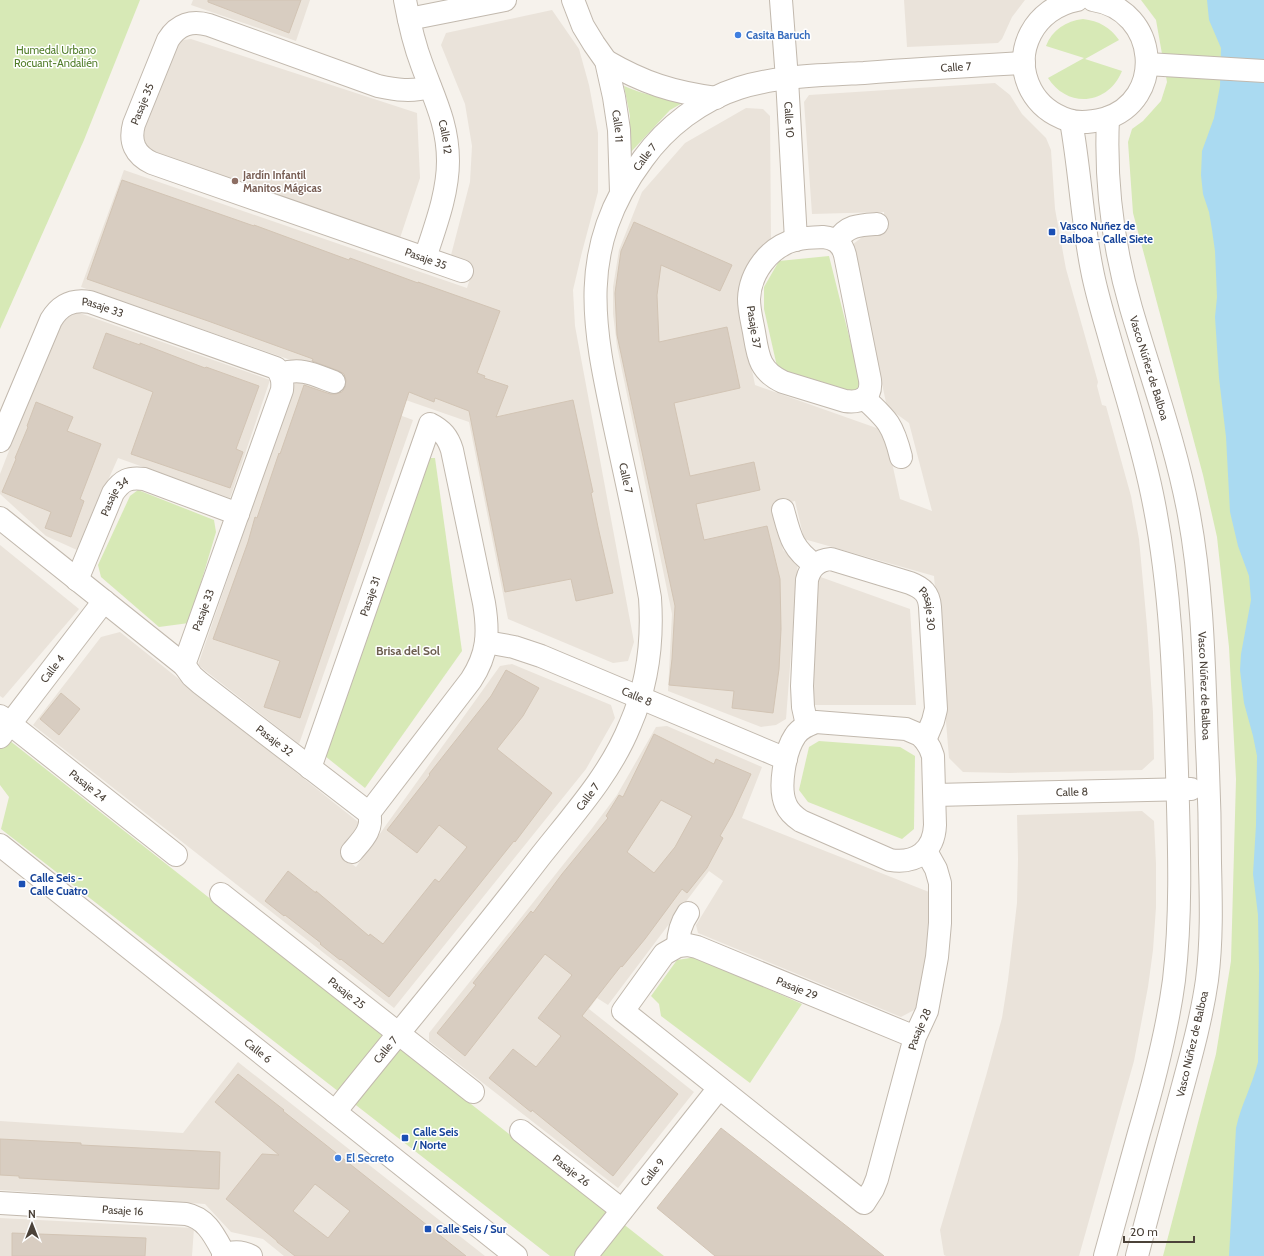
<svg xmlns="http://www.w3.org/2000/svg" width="1264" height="1256" font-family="Cabin,sans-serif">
	<rect width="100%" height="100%" fill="#f6f2ec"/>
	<g fill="#eae3da">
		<polygon points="193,0 310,0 296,41 191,5"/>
		<polygon points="904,0 1025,0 1012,17 1002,39 998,43 907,47"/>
		<polygon points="552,10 579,49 589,85 598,133 598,192 582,252 573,290 575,326 634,642 628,661 613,663 508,619 469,422 81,287 124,170 467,288 473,269 450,259 470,182 472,146 465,104 441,45 446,33"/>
		<polygon points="191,39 417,113 420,178 400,238 135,147 170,42"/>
		<polygon points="995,83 1010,95 1022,114 1046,138 1051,150 1055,209 1066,269 1098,382 1097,386 1102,405 1106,406 1131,496 1139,539 1147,626 1153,713 1154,759 1142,770 1010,773 963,772 949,758 934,576 804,539 795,501 775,506 783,550 798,562 786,719 776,725 761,727 668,691 672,614 617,346 613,314 613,287 619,250 642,192 685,143 746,108 763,109 770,116 771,239 748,264 741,284 739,306 755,385 885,431 900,499 932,511 909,423 887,407 852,245 866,234 885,232 884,212 812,214 804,102 809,95"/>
		<polygon points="71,310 270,380 230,498 118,458 77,550 46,536 0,494 0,474 62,313"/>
		<polygon points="297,377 413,420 299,744 198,665"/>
		<polygon points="0,545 79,609 3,698 0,696"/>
		<polygon points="815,575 910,609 916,705 809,705"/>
		<polygon points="120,632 362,825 340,855 356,867 500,666 512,664 611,705 615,718 586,769 394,1008 33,725 101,637"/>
		<polygon points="667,726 762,767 742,818 929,892 927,954 916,1009 901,1017 698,933 696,925 723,881 709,871 608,1005 597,998 589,1009 694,1092 618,1188 429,1041 429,1033 590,831 617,795 656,727"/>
		<polygon points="1142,811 1154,821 1156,864 1156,907 1153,950 1148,987 1134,1061 1079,1256 946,1256 944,1255 940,1230 986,1076 1002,1018 1008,980 1017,903 1018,859 1017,815"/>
		<polygon points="238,1062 485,1256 284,1256 263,1239 231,1232 205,1204 0,1190 0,1121 183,1133"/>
		<polygon points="0,1218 194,1228 192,1256 0,1256"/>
	</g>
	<g fill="#d7e9b6">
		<polygon points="0,0 140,0 84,140 0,329"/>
		<polygon points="1141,0 1264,0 1264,1256 1163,1256 1216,1054 1231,961 1236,779 1229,647 1217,537 1203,475 1133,213 1128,142 1132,129 1143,121 1161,101 1167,82 1156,20"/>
		<path d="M1083,19C1099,21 1110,27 1119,40L1085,59L1122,71C1108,105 1068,109 1048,78L1084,58L1046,46C1052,30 1066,21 1083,19Z"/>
		<path d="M624,86C644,95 664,98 686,101L670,110L630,153V116Z"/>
		<polygon points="829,256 861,384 854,394 778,371 764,309 764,287 779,261"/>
		<polygon points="426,458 435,458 462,651 365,788 325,756"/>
		<polygon points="138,490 214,520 216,532 189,623 159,627 101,577 98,565 130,496"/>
		<polygon points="0,733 664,1256 550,1256 1,829 9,797 0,785"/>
		<polygon points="819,741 900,747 915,756 914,829 902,839 808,802 799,790 809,747"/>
		<polygon points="696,957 802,1004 750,1083 661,1016 659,1004 651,996 677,960"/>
	</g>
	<path fill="#aadaf1" d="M1207,0H1264V1256H1229L1236,1128C1241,1105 1252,1086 1258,1062L1259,970L1258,915L1253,874L1256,825L1257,756L1253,736L1244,703L1240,670L1241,654L1251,600L1249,576L1238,546L1230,512L1226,437L1219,378L1215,317L1217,297L1215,251L1212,230L1209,212L1203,194L1201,175L1202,151L1214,118L1220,86L1221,48L1209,20Z"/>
	<g fill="#d8cdc1" stroke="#d2c4b4" fill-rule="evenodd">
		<polygon points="208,0 301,0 289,33 208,2"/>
		<polygon points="122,180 254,226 254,225 349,260 350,258 418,283 418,282 500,311 477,373 485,376 484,378 508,386 496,417 573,400 593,492 591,493 598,527 613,593 576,601 571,579 505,592 469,411 435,398 434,402 409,392 360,542 300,718 264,707 280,661 213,639 248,542 255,517 257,518 279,453 280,454 304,385 330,394 336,394 342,392 345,387 346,380 344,374 339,371 312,361 313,359 208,321 87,279"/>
		<polygon points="634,222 732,265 720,291 661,265 657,295 659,342 727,327 740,388 674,403 690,476 754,462 760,490 696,504 704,540 767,526 780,579 781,629 779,669 773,713 732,708 734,691 669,685 672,659 675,606 617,335 615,293 621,251"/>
		<polygon points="106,333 140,345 140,343 205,368 206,367 259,386 236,449 243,452 230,488 131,454 153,392 93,368"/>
		<polygon points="36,402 73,417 67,431 101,444 80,499 84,501 71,537 45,528 51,512 2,492 16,459 15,458 28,427 27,426"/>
		<polygon points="506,670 539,688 523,716 497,749 552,793 515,842 514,841 389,997 341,959 340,960 320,944 321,943 285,915 284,916 265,901 288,871 316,893 316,891 369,936 370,934 383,944 435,879 439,882 467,847 439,825 417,853 387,830 430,775 429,774 491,696"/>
		<polygon points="61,693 80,709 59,735 40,719"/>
		<path d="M654,734L714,764L716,759L751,774L732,815L720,836L723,838L707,868L687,893L682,889L645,939L622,967L621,966L582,1016L678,1094L613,1176L532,1110L531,1112L489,1078L513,1049L536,1067L561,1036L538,1018L572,975L545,954L465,1056L437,1033L476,985L473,983L531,911L533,913L562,874L608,818L606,816L619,795L623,797ZM661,800L692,816L675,847L654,873L627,852Z"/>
		<path d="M238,1074L284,1110L283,1111L466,1256H295L277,1242V1241L226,1199L262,1154L279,1155L215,1102ZM315,1184L350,1211L328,1238L293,1211Z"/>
		<polygon points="721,1128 849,1228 884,1256 715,1256 657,1208"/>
		<polygon points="0,1139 81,1143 81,1145 220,1152 219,1189 19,1178 19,1176 0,1175"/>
		<polygon points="12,1233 146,1238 145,1256 12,1256"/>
	</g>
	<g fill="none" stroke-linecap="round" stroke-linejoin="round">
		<g stroke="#c2b9ae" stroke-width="24">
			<g id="minor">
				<path id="s1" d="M405,0C409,22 414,44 422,65C434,98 448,124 448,161C448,194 435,227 425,258"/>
				<path id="s2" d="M573,0L583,26L594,44L606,61L614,97L619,130L621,192"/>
				<path id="s3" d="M781,0L787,79L796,240"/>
				<path d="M1077,0C1035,8 1011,51 1031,90C1039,105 1053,115 1068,120C1080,124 1092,122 1104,119C1166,101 1159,10 1093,0"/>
				<polyline points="409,19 505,0"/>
				<path d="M606,61C644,83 672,92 716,98"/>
				<polyline points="1147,64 1264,71"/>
				<path id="s4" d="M430,87C412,92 396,90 378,86L209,25C192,20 178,24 168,40L134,124C129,142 135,155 152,163L462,271"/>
				<path id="s5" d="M1108,118C1105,182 1113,246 1131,308C1151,377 1176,444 1189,515C1203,591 1204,670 1207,747C1209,786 1210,825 1210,863C1211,902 1212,941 1207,980C1201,1022 1189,1063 1178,1104C1164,1155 1150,1205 1137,1256"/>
				<path d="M1071,121C1080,170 1082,221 1092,270C1096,291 1102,311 1108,332C1123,386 1141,440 1152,494C1171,585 1174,679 1177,772C1179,841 1182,911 1174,980C1167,1033 1154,1082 1139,1133C1128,1174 1116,1215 1105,1256"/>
				<path d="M823,237C834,238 842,243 845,255L870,380C872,398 861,403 845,401L783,382C759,371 758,356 754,332C752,321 749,310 749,299C750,273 769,247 795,240C804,237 814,238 823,237Z"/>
				<path d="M837,241C847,225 860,225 877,224"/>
				<path d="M281,374C301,367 315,375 334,382"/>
				<path d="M864,398C888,420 893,425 901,457"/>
				<path id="s6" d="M0,441L51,320C60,305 72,299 90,302L276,368C282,375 283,381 282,390L184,665"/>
				<path d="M783,510C790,536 792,549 815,565"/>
				<path id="s7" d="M0,518L184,665L192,676L200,683L369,813"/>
				<path id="s8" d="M77,580L113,493C122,480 129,477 144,479L238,514"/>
				<path id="s9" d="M486,642L514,647L541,656L786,759"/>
				<path id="s10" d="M0,716L176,855"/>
				<path d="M816,722L906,729L920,735L925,740L930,748L933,756L935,825C934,851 916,864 890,860L801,821C795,817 789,812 786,805C778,788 785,751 795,736C800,728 808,725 816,722Z"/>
				<path id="s11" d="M807,725L803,707L802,686L807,580C810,567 818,560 831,559L910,583C923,588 929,594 930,607L936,709L933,721L925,740"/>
				<path id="s12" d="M0,737L104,601"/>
				<path id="s13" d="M310,768L430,424C442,430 448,437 452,450L484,603C489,633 488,654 471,680L369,813"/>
				<path id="s14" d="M935,795L1191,789"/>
				<path id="s15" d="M0,845L516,1256"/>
				<path d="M352,852C361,841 374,830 369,813"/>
				<path id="s16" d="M221,894L473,1092"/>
				<path d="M678,946C678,933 681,923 688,913"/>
				<path id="s17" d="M915,1037L697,947L688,945L678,946L664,954L623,1011L864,1203L873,1189L877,1179L915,1037L927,1011L937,957L940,923V883L936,869L926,851"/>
				<path id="s18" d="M335,1112C403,1027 473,944 539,858C572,816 610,775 630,725C648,684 653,642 650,598C640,541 627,484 615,428C593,326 576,249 643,159C666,127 701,100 739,88C777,76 824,75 864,73C917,69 970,66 1024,63"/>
				<path id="s19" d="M521,1131L622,1210"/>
				<path id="s20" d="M0,1203L186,1214C207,1218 215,1237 225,1255"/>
				<path d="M223,1256C232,1251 241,1251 251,1256"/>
				<path id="s21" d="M586,1256L719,1088"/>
			</g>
		</g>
		<use href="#minor" stroke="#fff" stroke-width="22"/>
	</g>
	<g fill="#3f7fe0" stroke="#fff" stroke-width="1.5">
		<circle cx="738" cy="35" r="4"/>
		<circle cx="338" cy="1158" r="4"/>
	</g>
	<circle fill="#8d6e63" stroke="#fff" stroke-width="1.5" cx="235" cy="181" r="4"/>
	<g fill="#1a4fb4" stroke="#fff" stroke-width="1.5">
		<rect x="1048" y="228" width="8" height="8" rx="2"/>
		<rect x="18" y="880" width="8" height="8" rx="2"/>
		<rect x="401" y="1134" width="8" height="8" rx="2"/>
		<rect x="424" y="1225" width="8" height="8" rx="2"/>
	</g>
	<g text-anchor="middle" stroke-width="3" stroke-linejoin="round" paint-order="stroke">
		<g font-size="11" font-weight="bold" fill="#366cbe" stroke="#fff" text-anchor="start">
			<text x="746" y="39">Casita Baruch</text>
			<text x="346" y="1162">El Secreto</text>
		</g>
		<g font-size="11" fill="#527e2b" stroke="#fff">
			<text x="56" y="54">Humedal Urbano<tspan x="56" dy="13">Rocuant-Andalién</tspan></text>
		</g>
		<g font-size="11" fill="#4b4239" stroke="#fff">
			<text dy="4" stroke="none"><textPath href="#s18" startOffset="1412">Calle 7</textPath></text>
			<text transform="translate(142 104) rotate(-68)" y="4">Pasaje 35</text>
			<text dy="4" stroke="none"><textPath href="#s3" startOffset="120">Calle 10</textPath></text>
			<text dy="4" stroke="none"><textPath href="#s2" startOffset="136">Calle 11</textPath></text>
			<text dy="4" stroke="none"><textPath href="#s1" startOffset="143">Calle 12</textPath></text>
			<text dy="4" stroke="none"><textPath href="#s18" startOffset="1075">Calle 7</textPath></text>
			<text dy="4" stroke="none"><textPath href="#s4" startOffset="708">Pasaje 35</textPath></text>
			<text dy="4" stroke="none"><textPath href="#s6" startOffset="191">Pasaje 33</textPath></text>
			<text transform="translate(754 327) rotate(81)" y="4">Pasaje 37</text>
			<text dy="4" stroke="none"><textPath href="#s5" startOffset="255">Vasco Núñez de Balboa</textPath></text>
			<text transform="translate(626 478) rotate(78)" y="4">Calle 7</text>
			<text dy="4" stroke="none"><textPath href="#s8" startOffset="92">Pasaje 34</textPath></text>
			<text dy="4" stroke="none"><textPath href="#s13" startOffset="182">Pasaje 31</textPath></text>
			<text transform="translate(203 610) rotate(-70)" y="4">Pasaje 33</text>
			<text dy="4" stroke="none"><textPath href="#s11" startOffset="297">Pasaje 30</textPath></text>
			<text dy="4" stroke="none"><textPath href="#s12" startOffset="86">Calle 4</textPath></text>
			<text dy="4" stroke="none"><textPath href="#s5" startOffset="579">Vasco Núñez de Balboa</textPath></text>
			<text dy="4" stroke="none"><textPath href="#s9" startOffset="161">Calle 8</textPath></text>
			<text dy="4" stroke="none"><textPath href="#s7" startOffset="354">Pasaje 32</textPath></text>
			<text dy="4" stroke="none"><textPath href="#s10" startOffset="112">Pasaje 24</textPath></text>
			<text dy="4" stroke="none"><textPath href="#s14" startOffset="137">Calle 8</textPath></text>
			<text dy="4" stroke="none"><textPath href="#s18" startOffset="404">Calle 7</textPath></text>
			<text transform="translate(797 988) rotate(22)" y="4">Pasaje 29</text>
			<text dy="4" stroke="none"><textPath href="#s16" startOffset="160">Pasaje 25</textPath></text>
			<text dy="4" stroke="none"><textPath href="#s17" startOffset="833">Pasaje 28</textPath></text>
			<text transform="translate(1192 1044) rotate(-77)" y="4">Vasco Núñez de Balboa</text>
			<text dy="4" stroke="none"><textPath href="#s18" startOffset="80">Calle 7</textPath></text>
			<text dy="4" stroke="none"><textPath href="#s15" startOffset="330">Calle 6</textPath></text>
			<text dy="4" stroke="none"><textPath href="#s19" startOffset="64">Pasaje 26</textPath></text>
			<text dy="4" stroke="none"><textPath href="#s21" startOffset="107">Calle 9</textPath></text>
			<text dy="4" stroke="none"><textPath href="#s20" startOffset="123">Pasaje 16</textPath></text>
		</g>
		<g font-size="11" font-weight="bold" fill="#785e54" stroke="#fff" text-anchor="start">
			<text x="243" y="179">Jardín Infantil<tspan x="243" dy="13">Manitos Mágicas</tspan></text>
		</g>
		<g font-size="11" font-weight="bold" fill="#164399" stroke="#fff" text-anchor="start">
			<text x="1060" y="230">Vasco Nuñez de<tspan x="1060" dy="13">Balboa - Calle Siete</tspan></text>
			<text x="30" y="882">Calle Seis -<tspan x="30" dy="13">Calle Cuatro</tspan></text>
			<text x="413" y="1136">Calle Seis<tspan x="413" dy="13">/ Norte</tspan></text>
			<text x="436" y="1233">Calle Seis / Sur</text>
		</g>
		<g font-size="12" font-weight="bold" fill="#6d5f50" stroke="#fff">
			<text x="408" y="655">Brisa del Sol</text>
		</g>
	</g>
	<g transform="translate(32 1224)" stroke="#ffffff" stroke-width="3" paint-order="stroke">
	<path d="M0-3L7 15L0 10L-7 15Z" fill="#4b4239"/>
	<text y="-6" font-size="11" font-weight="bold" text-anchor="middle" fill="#4b4239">N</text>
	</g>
	<path d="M1124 1236v6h70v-6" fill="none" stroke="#4b4239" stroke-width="2"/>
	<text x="1130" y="1236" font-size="12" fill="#4b4239" stroke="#ffffff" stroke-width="3" paint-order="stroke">20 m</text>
</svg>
